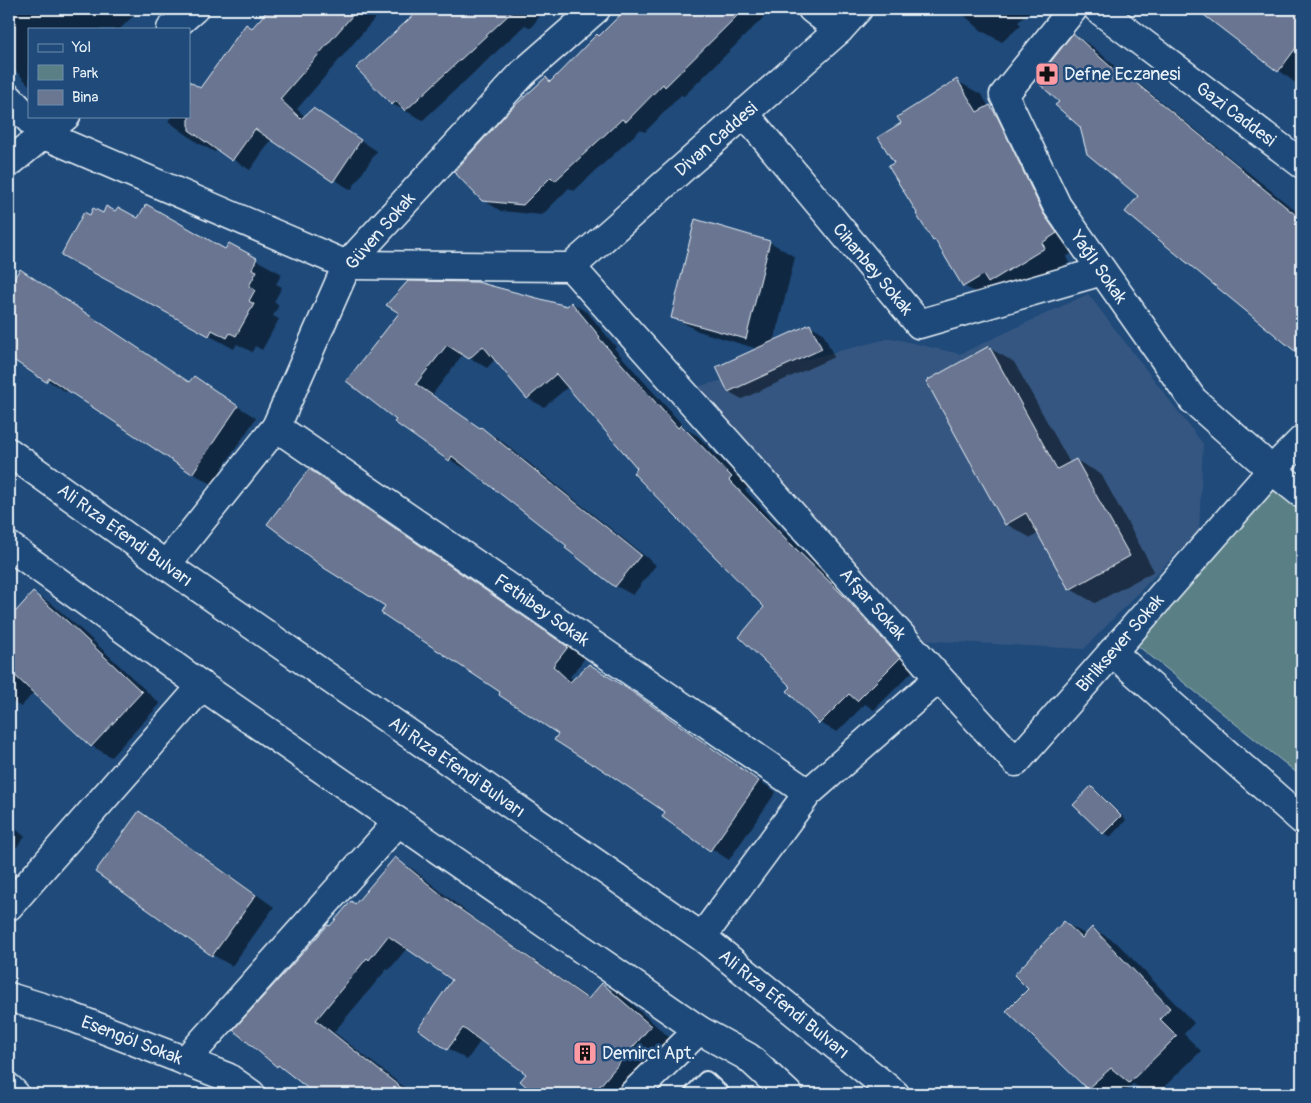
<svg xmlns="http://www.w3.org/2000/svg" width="1311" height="1103" font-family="Pangolin,sans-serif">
	<rect width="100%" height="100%" fill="#1f4a7a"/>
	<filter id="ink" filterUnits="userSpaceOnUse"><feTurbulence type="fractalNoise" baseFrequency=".02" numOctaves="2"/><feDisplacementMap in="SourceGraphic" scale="10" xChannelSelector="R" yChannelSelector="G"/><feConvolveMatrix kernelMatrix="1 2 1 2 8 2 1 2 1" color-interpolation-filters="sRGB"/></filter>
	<g filter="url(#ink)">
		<polygon fill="#365781" points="1088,294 1203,444 1199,530 1084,649 919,640 696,387 891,338 960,354"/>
		<polygon fill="#5a8086" stroke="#a1b8bf" points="1271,487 1302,512 1302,777 1133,642"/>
		<g fill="#0007">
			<polygon points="9,9 145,9 142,12 139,10 120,29 29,29 29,85 9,64"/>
			<polygon points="270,9 383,9 297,109 305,117 313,109 377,151 351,190 272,139 250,170 217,149 215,152 198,143 168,121 172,116 189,116 189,93 194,86 201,90"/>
			<polygon points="422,9 544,9 531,28 525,25 423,120 392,104 358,68"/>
			<polygon points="628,9 764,9 768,13 684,96 681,95 645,132 640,130 574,191 569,188 542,215 501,211 483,200 546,79 552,82"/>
			<polygon points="957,9 1033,9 1018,22 1021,25 1002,42 982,31"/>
			<polygon points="1199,9 1302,9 1302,88"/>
			<polygon points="1074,35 1092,46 1127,77 1143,87 1302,216 1302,356 1127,211 1140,196 1061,101"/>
			<polygon points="957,81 982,95 989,107 1015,121 1081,248 1066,257 1069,263 1014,296 989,300 964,286 938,242 934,240 895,163 903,124"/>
			<polygon points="9,128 16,136 9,143"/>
			<polygon points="103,215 139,220 226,250 229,245 282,274 276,284 282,287 274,302 279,305 273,316 279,319 262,350 255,346 252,352 237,344 234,349 87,269 90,217"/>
			<polygon points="696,220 770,242 795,257 774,342 810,325 823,333 834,357 742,399 729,392 718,367 758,349 698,331 673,317"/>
			<polygon points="21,271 40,282 191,383 194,378 256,418 212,484 192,473 68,389 66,392 9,355 9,288"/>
			<polygon points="572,303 588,313 616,347 614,348 686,429 698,436 748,487 745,490 806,554 861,607 916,668 874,710 865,704 837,732 820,723 793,687 766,607 639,469 568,387 544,407 527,398 495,359 487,368 463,354 432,395 481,429 498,438 656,565 633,595 616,586 567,548 568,546 468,467 466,469 450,460 396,422 400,313 567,307"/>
			<polygon points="989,348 1014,362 1070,463 1076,460 1101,474 1154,571 1095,603 1070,589 1039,533 1031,538 1006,524"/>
			<polygon points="309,470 327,481 585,658 570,677 574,680 607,676 649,703 776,792 729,860 663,817 667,812 612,774 556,739 560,734 387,606"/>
			<polygon points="33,593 52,604 87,635 160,704 111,757 92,746 34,692 21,707 9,700 9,621"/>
			<polygon points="1091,788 1097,791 1126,820 1110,837 1104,833 1075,805"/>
			<polygon points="139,813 158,824 274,907 232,966 213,955 97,871"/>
			<polygon points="9,823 25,837 9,856"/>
			<polygon points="395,859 414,870 474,918 590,999 603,984 622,995 670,1038 622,1094 531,1094 533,1092 528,1074 481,1040 467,1060 448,1048 454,980 407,948 389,970 387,969 334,1032 413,1094 317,1094 288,1072 278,1066 330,927 356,905"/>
			<polygon points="1064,922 1086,935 1092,928 1117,943 1194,1023 1184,1034 1201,1051 1157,1094 1150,1094 1133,1084 1122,1094 1098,1094 1088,1088 1029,989"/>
		</g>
		<g fill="#6b7691" stroke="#e8f1f8">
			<polygon points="269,9 358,9 280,99 301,119 313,108 361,140 333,182 255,129 232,161 189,130 189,81 200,88 246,24 252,28"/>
			<polygon points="420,9 515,9 405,111 396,101 392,105 356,68"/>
			<polygon points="626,9 744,9 665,87 663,84 626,122 622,119 555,181 551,177 523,205 482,201 454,172 507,113 546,77 550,82 597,34 599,36"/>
			<polygon points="1196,9 1302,9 1302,40 1278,72"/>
			<polygon points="1073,33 1122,77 1125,74 1243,170 1242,171 1302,220 1302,357 1125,212 1138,196 1087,154 1080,127 1055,105 1059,102 1036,81"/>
			<polygon points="957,79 977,112 990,105 998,118 1043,213 1057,233 1042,243 1045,248 988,283 983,275 963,287 935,240 933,241 916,214 917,213 888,166 894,163 878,137 901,123 897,117"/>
			<polygon points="146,204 225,249 229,243 257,258 252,269 257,271 249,286 255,290 249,301 254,304 236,336 230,333 227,338 212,330 209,336 61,255 84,212 90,215 93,208 103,213 106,206 115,211 118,207 138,218"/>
			<polygon points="695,219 770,241 746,339 671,318"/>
			<polygon points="20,269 189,382 194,376 238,406 192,474 49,378 46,382 9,357 9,286"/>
			<polygon points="408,281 477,282 567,306 571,302 600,337 599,338 678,428 681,425 732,477 729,480 790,543 844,596 900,658 857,701 849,694 819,724 787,691 791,687 739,637 764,607 633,473 637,468 556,374 527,399 483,346 469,359 447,345 416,384 480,428 481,427 641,555 615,587 565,548 567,546 452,456 449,461 394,422 396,420 346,381 399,313 386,305"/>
			<polygon points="810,324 822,349 728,392 716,367"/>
			<polygon points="989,346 1057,469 1076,459 1130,556 1069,590 1026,513 1005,525 926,381"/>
			<polygon points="309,469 568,647 553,666 570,682 589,664 631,691 759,781 710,851 662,817 665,812 594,764 593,765 554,740 558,734 499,695 500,692 381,613 385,606 324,568 267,524"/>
			<polygon points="33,592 68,622 142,692 91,747 9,670 9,619"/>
			<polygon points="1091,786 1121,816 1103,834 1073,805"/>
			<polygon points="139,811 256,895 212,956 95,872"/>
			<polygon points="395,857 454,905 588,999 602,983 651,1026 593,1094 534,1094 520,1081 526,1074 463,1028 447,1050 418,1029 452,980 388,936 369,960 367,958 316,1020 409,1094 315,1094 278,1065 277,1067 233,1030 328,925 330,926 351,901 355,904"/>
			<polygon points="1064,921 1082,938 1092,927 1170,1008 1160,1019 1177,1036 1129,1083 1111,1068 1087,1089 1006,1011 1028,989 1014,975"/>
		</g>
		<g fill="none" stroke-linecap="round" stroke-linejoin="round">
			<g stroke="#e8f1f8" stroke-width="20">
				<polyline id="lane" points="693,1094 706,1080 721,1094"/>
			</g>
			<g stroke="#e8f1f8" stroke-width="31">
				<g id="street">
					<polyline points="812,9 839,30"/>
					<polyline points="1073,9 1004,95 1057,206 1193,400 1272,470 1302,494"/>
					<polyline points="1098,9 1302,164"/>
					<polyline points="9,98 44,135 347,265 571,267"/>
					<polyline points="744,113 919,324 1102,271"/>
					<polyline points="571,267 939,678 808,793 702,937"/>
					<polyline points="571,267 839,30 858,9"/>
					<polyline points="276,427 808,793"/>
					<polyline points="166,565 276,427 347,265 523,73 596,9"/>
					<polyline points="1112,652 1302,820"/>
					<polyline points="939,678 1016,762 1272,470 1302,440"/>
					<polyline points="9,906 202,686"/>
					<polyline points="9,997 64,1014 227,1077 251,1094"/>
					<polyline points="185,1061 398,822"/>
					<polyline points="9,1088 15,1094"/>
					<polyline points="633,1094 699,1030"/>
				</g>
			</g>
			<g stroke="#e8f1f8" stroke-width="31">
				<g id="secondary">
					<polyline points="171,29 194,9"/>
					<polyline points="9,163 66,116"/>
				</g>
			</g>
			<g stroke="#e8f1f8" stroke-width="31">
				<g id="primary">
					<polyline points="9,452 166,565 702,937 895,1094"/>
					<polyline points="9,546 202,686 699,1030 748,1057 788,1094"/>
				</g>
			</g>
			<use href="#lane" stroke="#1f4a7a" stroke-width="16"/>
			<use href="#street" stroke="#1f4a7a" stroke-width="28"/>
			<use href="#secondary" stroke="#1f4a7a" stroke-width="28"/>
			<use href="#primary" stroke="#1f4a7a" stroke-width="28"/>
		</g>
	</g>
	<defs>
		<g id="pharmacy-square" transform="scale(1.25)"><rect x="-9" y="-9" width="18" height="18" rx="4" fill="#ff9aa2" stroke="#1f4a7a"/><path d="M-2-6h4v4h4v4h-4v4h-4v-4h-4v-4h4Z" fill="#111"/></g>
		<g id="building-square" transform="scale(1.25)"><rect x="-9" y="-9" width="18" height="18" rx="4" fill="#ff9aa2" stroke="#1f4a7a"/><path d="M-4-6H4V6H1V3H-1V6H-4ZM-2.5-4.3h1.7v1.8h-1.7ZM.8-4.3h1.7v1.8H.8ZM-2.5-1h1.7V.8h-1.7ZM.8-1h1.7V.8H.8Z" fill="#111"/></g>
	</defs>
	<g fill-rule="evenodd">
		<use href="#pharmacy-square" x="1047" y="74"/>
		<use href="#building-square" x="585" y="1053"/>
	</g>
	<g text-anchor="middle" stroke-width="5" stroke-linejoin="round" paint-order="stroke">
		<g font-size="18" fill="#e8f1f8" stroke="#1f4a7a" text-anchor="start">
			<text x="1064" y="80">Defne Eczanesi</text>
			<text x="602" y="1059">Demirci Apt.</text>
		</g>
		<g font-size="18" fill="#e8f1f8" stroke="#1f4a7a">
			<text transform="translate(1236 114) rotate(37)" y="6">Gazi Caddesi</text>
			<text transform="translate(716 139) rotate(-41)" y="6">Divan Caddesi</text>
			<text transform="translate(380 231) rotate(-49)" y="6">Güven Sokak</text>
			<text transform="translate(1099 267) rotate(55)" y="6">Yağlı Sokak</text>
			<text transform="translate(873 269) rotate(50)" y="6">Cihanbey Sokak</text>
			<text transform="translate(125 535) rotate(36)" y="6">Ali Rıza Efendi Bulvarı</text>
			<text transform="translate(873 604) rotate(48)" y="6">Afşar Sokak</text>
			<text transform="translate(542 610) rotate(35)" y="6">Fethibey Sokak</text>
			<text transform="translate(1120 643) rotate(-49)" y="6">Birliksever Sokak</text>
			<text transform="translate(457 767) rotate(35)" y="6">Ali Rıza Efendi Bulvarı</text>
			<text transform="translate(784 1004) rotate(39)" y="6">Ali Rıza Efendi Bulvarı</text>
			<text transform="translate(132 1040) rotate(21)" y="6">Esengöl Sokak</text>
		</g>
	</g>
	<rect width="1311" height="1103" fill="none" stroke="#1f4a7a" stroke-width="30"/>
	<rect x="15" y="15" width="1281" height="1073" fill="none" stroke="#e8f1f8" stroke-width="2" filter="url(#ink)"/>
	<rect x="28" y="28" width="162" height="90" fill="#1f4a7a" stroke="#6f8dac"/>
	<rect x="38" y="44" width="25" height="8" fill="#1f4a7a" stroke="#6f8dac"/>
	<text x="72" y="52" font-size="15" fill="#e8f1f8">Yol</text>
	<rect x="38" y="65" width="25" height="15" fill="#5a8086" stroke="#6f8dac"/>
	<text x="72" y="78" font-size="15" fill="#e8f1f8">Park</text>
	<rect x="38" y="90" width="25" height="15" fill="#6b7691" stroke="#6f8dac"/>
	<text x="72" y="102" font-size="15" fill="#e8f1f8">Bina</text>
</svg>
